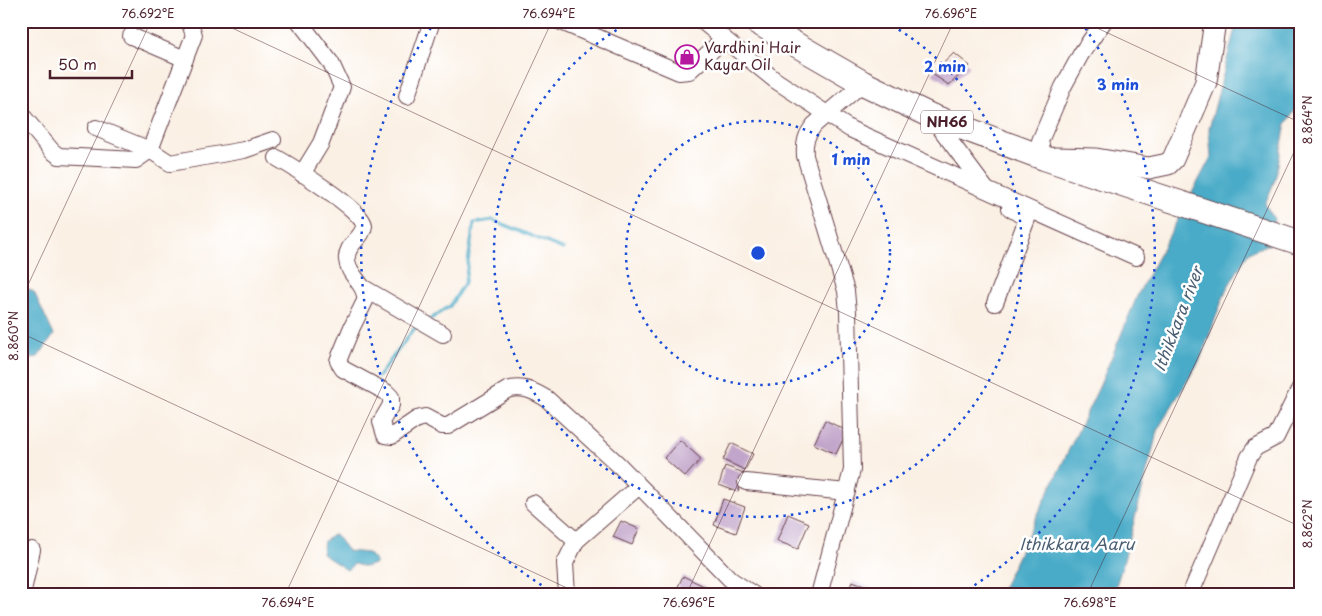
<svg xmlns="http://www.w3.org/2000/svg" width="1322" height="616" font-family="'Playpen Sans',sans-serif">
	<rect width="100%" height="100%" fill="#fff"/>
	<filter id="ink" filterUnits="userSpaceOnUse"><feTurbulence type="fractalNoise" baseFrequency=".02" numOctaves="2"/><feDisplacementMap in="SourceGraphic" scale="10" xChannelSelector="R" yChannelSelector="G"/><feConvolveMatrix kernelMatrix="1 2 1 2 8 2 1 2 1" color-interpolation-filters="sRGB"/></filter>
	<filter id="wash" filterUnits="userSpaceOnUse"><feTurbulence type="fractalNoise" baseFrequency=".0096" numOctaves="4" result="noise"/><feDisplacementMap in="SourceGraphic" scale="20" xChannelSelector="R" yChannelSelector="G"/><feGaussianBlur stdDeviation="1.12" result="paint"/><feColorMatrix in="noise" values="0 0 0 0 0 0 0 0 0 0 0 0 0 0 0 0 0 1.4 0 .05"/><feComposite in="paint" operator="in"/></filter>
	<g filter="url(#wash)">
		<rect width="100%" height="100%" fill="#fbf0e4"/>
		<g fill="#49abc8" stroke="#4a657a">
			<polygon points="1237,21 1301,21 1301,101 1286,124 1275,180 1265,204 1274,219 1270,244 1249,252 1226,290 1200,360 1158,429 1123,564 1113,595 999,595 1100,385 1138,294 1211,157 1209,129"/>
			<polygon points="21,285 34,292 54,335 38,357 21,360"/>
			<polygon points="335,534 348,551 368,553 377,563 366,567 354,564 347,570 322,554 324,541"/>
		</g>
		<g fill="none" stroke-linecap="round" stroke-linejoin="round">
			<g stroke="#49abc8" stroke-width="3">
				<polyline points="429,320 450,306 465,282 474,223 493,220 563,249"/>
				<polyline points="378,377 413,330 420,326"/>
			</g>
		</g>
		<g id="blocks">
			<g fill="#c2a5ca">
				<polygon points="954,53 970,66 949,85 932,74"/>
				<polygon points="825,420 847,431 836,454 814,444"/>
				<polygon points="680,440 701,459 685,477 664,458"/>
				<polygon points="731,443 753,454 745,470 723,460"/>
				<polygon points="725,466 744,473 738,492 719,485"/>
				<polygon points="723,499 745,507 736,533 714,525"/>
				<polygon points="788,514 809,523 798,549 777,541"/>
				<polygon points="621,521 639,529 632,545 613,537"/>
				<polygon points="683,576 706,587 702,595 674,595"/>
				<polygon points="852,581 873,588 871,595 848,595"/>
				<polygon points="612,588 627,595 608,595"/>
			</g>
		</g>
	</g>
	<g filter="url(#ink)">
		<use href="#blocks" fill-opacity="0" stroke="#653e47" stroke-width="1"/>
		<g fill="none" stroke-linecap="round" stroke-linejoin="round">
			<g stroke="#653e47" stroke-width="18">
				<g id="minor">
					<polyline points="299,21 331,63 342,87 321,143 302,174"/>
					<polyline points="559,21 679,72 689,71 724,39"/>
					<polyline points="702,21 775,80 850,129 1136,257"/>
					<polyline points="131,36 185,59"/>
					<polyline points="407,96 432,21"/>
					<polyline points="21,114 52,151 59,156 136,160 150,150 194,35 189,21"/>
					<polyline points="932,117 985,188"/>
					<polyline points="96,128 150,150 170,163 244,150 273,140"/>
					<path d="M277,158C291,166 365,211 364,226C363,238 345,245 347,260C348,276 367,284 365,301L352,327L338,361L343,369L386,392L391,397V405L381,422L385,435L392,436L417,419L425,417L442,426H448L507,390C522,385 534,391 547,399L620,466L731,580L754,595"/>
					<polyline points="1044,158 1040,141 1063,87 1081,54 1104,21"/>
					<polyline points="362,287 443,334"/>
					<polyline points="995,303 1027,219 1010,208"/>
					<polyline points="746,482 847,492"/>
					<polyline points="533,503 576,541"/>
					<polyline points="22,595 32,550"/>
					<polyline points="567,595 565,563 576,541 639,486"/>
					<path d="M819,595L852,470L848,312L846,291L805,156C804,143 806,135 814,125L863,83"/>
					<polyline points="1190,595 1249,457 1255,448 1276,437 1301,386"/>
				</g>
			</g>
			<g stroke="#653e47" stroke-width="23">
				<polyline id="major" points="1055,158 1096,159 1149,168 1168,164 1173,159 1206,82 1215,21"/>
			</g>
			<g stroke="#653e47" stroke-width="26">
				<polyline id="highway" points="755,21 863,83 931,116 1044,158 1301,243"/>
			</g>
			<use href="#minor" stroke="#fff" stroke-width="16"/>
			<use href="#major" stroke="#fff" stroke-width="21"/>
			<use href="#highway" stroke="#fff" stroke-width="24"/>
		</g>
	</g>
	<path fill="none" stroke="#4a1f2b" stroke-width="1" stroke-opacity="0.45" d="M217,21L1301,527M1082,21L1301,123M21,300L151,21M21,333L582,595M285,595L552,21M686,595L954,21M1087,595L1301,137"/>
	<g fill="none" stroke="#1d4ed8" stroke-width="2.5" stroke-dasharray="2.5 5">
		<circle cx="758" cy="253" r="132"/>
		<path d="M886 22A264 264 0 1 1 630 22"/>
		<path d="M554 593A397 397 0 0 1 435 22M1081 22A397 397 0 0 1 962 593"/>
	</g>
	<defs>
		<g id="shop-ring" transform="scale(1.25)"><circle r="9.5" fill="#fff" stroke="#b5179e" stroke-width="1.5"/><path d="M-5-2.5h2.3a2.7 3.5 0 0 1 5.4 0H5L5.5 6h-11ZM-1.5-2.5h3a1.5 2.3 0 0 0-3 0Z" fill="#b5179e"/></g>
	</defs>
	<g fill-rule="evenodd">
		<use href="#shop-ring" x="687" y="57"/>
	</g>
	<g text-anchor="middle" stroke-width="5" stroke-linejoin="round" paint-order="stroke">
		<rect fill="#fff" stroke="#80626b" stroke-width="1" x="921" y="110.5" width="52" height="23" rx="4"/>
		<g font-size="14" font-weight="bold" fill="#4a1f2b">
			<text x="947" y="127">NH66</text>
		</g>
		<g font-size="15" fill="#4a1f2b" stroke="#fff" text-anchor="start">
			<text x="704" y="53">Vardhini Hair<tspan x="704" dy="17">Kayar Oil</tspan></text>
		</g>
		<g font-size="16" font-style="italic" fill="#4a5e72" stroke="#fff">
			<text transform="translate(1178 319) rotate(-69)" y="6">Ithikkara river</text>
			<text x="1077" y="550">Ithikkara Aaru</text>
		</g>
	</g>
	<circle cx="758" cy="253" r="8" fill="#1d4ed8" stroke="#fff" stroke-width="2.5"/>
	<g font-size="15" text-anchor="middle" font-weight="bold" fill="#1d4ed8" stroke="#fff" stroke-width="5" stroke-linejoin="round" paint-order="stroke">
		<text x="945" y="72">2 min</text>
		<text x="1118" y="90">3 min</text>
		<text x="851" y="165">1 min</text>
	</g>
	<rect width="1322" height="616" fill="none" stroke="#fff" stroke-width="55"/>
	<path d="M50 70v8h82v-8" fill="none" stroke="#4a1f2b" stroke-width="2.5"/>
	<text x="58" y="70" font-size="15" fill="#4a1f2b" stroke="#ffffff" stroke-width="4" paint-order="stroke">50 m</text>
	<rect x="28" y="28" width="1266" height="560" fill="none" stroke="#4a1f2b" stroke-width="2"/>
	<g font-size="12" text-anchor="middle" fill="#4a1f2b">
		<text x="148" y="18">76.692°E</text>
		<text x="549" y="18">76.694°E</text>
		<text x="951" y="18">76.696°E</text>
		<text transform="translate(1308 120) rotate(-90)" y="4">8.864°N</text>
		<text transform="translate(14 336) rotate(-90)" y="4">8.860°N</text>
		<text transform="translate(1308 524) rotate(-90)" y="4">8.862°N</text>
		<text x="288" y="607">76.694°E</text>
		<text x="689" y="607">76.696°E</text>
		<text x="1090" y="607">76.698°E</text>
	</g>
</svg>
